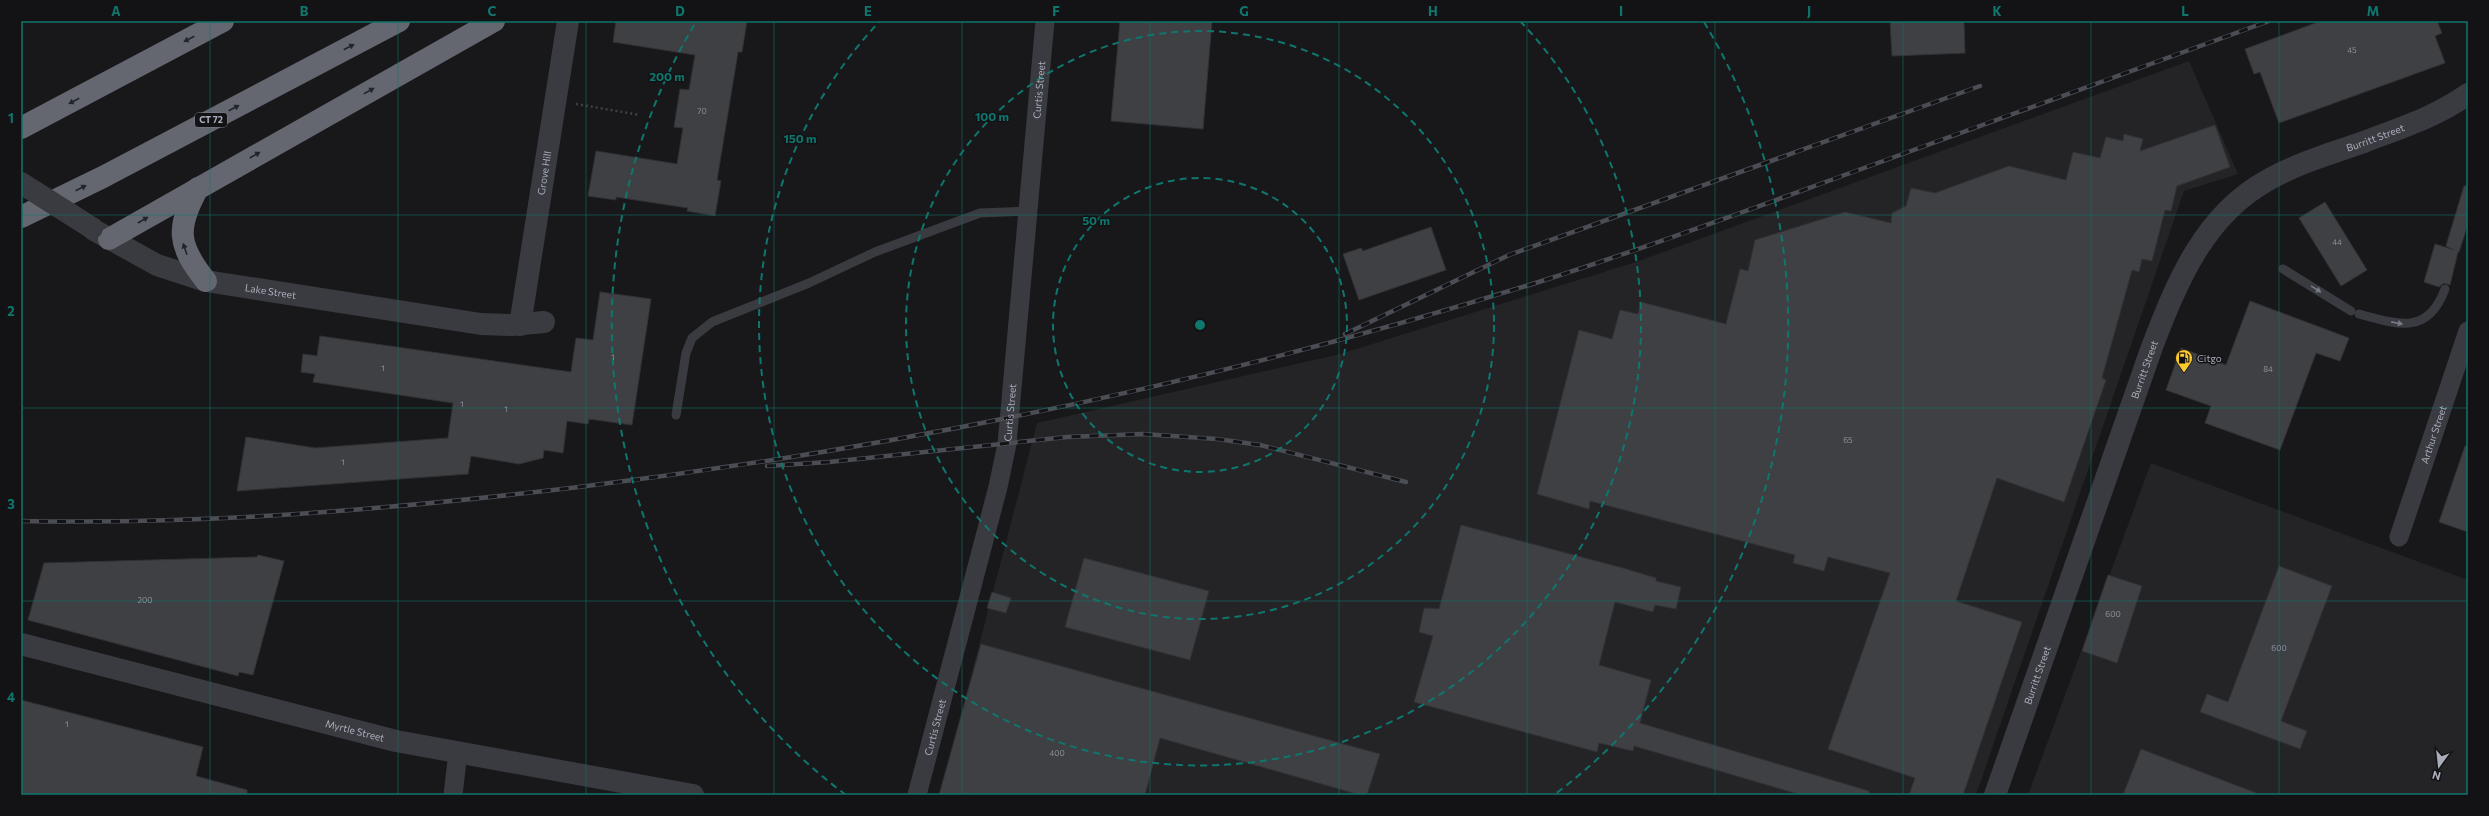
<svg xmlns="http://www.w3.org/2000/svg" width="2489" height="816" font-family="Commissioner,sans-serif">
	<rect width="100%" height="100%" fill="#18181a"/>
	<g fill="#242427">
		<polygon points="2189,61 2238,174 2184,191 1976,795 940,795 1037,423 1340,354 1636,262"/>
		<polygon points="2151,463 2468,580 2468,795 2028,795"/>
	</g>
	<g fill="#3f4044" stroke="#323136">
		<polygon points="616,21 747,21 742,52 738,52 717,180 721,181 715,216 687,211 688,208 616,197 616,200 588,196 596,151 677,164 683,128 674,127 680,89 689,90 695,55 613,42"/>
		<polygon points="1120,21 1212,21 1203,129 1111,121"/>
		<polygon points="1890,21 1964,21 1965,53 1892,56"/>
		<polygon points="2321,21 2437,21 2442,33 2435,36 2445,63 2279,123 2260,72 2254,74 2245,49"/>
		<polygon points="2215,125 2230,167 2177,186 2171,211 2165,210 2152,261 2142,259 2139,272 2132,270 2102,378 2106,380 2064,502 1997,478 1956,601 2022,622 1963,795 1909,795 1915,778 1828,749 1890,573 1828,557 1824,571 1793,563 1795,555 1590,501 1589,509 1537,494 1579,330 1612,339 1620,310 1638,314 1641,302 1726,324 1740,269 1748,271 1755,240 1845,212 1891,223 1892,213 1906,206 1911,188 1935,193 2009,166 2066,180 2073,152 2100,158 2106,137 2123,141 2124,134 2143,139 2140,151"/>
		<polygon points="2464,186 2468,186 2468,224 2459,252 2458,252 2450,285 2444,283 2439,287 2424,282 2435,244 2454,250 2446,246"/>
		<polygon points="2325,202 2367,270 2341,286 2299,218"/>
		<polygon points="1431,227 1446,270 1359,300 1343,254 1361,248 1363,251"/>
		<polygon points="600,292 651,299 632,425 589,419 588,424 567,421 563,453 544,450 543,458 519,464 471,456 468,474 237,491 246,437 315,448 448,438 453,403 313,382 315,374 301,372 303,354 317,356 320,336 571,372 576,338 593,340"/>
		<polygon points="2250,301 2349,338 2340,361 2316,353 2280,450 2205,423 2211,406 2166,390 2181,348 2226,365"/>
		<polygon points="2465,446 2468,446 2468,532 2439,522"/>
		<polygon points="1461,525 1623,568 1656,578 1656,581 1681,587 1676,609 1655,605 1653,612 1615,602 1599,665 1651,680 1640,723 1869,791 1869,795 1801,795 1634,746 1633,751 1599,743 1597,752 1414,702 1433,636 1419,632 1424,608 1439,609"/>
		<polygon points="258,555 284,561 253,675 239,672 238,676 28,620 44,563 257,557"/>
		<polygon points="1084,558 1209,591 1190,660 1065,627"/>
		<polygon points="2279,566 2332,586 2281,721 2307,731 2300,749 2200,712 2207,694 2228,702"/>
		<polygon points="2108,575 2142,586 2117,663 2082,651"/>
		<polygon points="992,592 1011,598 1006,613 987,608"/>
		<polygon points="981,644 1380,754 1367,795 1360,795 1160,738 1145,795 939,795"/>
		<polygon points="21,700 203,747 196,776 247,790 247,795 21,795"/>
		<polygon points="2141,749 2259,794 2259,795 2123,795"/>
	</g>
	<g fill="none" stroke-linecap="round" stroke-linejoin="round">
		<polyline stroke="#3e4046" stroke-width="2.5" stroke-dasharray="2 3" stroke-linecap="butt" points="576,104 640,115"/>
		<g stroke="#3a3b41" stroke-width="9">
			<polyline points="2283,269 2351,311"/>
			<path d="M2359,314C2399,325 2428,335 2445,289"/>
			<polyline points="676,415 686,353 692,338 712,322 809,283 875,252 980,213 1027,211"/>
		</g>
		<g stroke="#3a3b41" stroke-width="19">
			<path id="s1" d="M2399,537L2468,331"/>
			<polyline points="453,795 458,752"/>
			<path id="s2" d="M917,795L998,487L1007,444L1045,21"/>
		</g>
		<g stroke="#3a3b41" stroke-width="22">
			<path id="s3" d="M94,230L157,265L206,281L481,324L512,325L544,322"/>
			<path id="s4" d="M520,325L568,21"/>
			<path id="s5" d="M21,644L396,741L693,795"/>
			<path id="s6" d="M1995,795L2152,347C2177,282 2204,215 2268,180C2298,163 2332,153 2364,142C2400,128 2436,117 2468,94"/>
		</g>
		<g stroke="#646670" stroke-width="22">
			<polyline points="21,128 223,21"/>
			<path d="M198,188C176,228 177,245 206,281"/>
			<polyline points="21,217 103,177 399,21"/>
			<polyline points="109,239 494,21"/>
		</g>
		<g stroke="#4b4d54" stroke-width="4.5">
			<g id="rail">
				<polyline points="1345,334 1509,255 1980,86"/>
				<polyline points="767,466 829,462 1067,437 1143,434 1217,439 1260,445 1406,482"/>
				<path d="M21,521C207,525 394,509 579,487C906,447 1231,379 1545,280C1649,247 1751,209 1853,172C1992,121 2131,71 2269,21"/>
			</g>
		</g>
		<use href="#rail" stroke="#131315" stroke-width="3" stroke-dasharray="9" stroke-linecap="butt"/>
		<polyline stroke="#3a3b41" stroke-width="22" points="21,183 92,228"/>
	</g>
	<defs><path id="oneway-solid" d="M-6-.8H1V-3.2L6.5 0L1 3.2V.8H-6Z"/></defs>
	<g fill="#232427">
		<use href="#oneway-solid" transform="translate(189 39) rotate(152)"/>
		<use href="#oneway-solid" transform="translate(349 47) rotate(-28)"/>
		<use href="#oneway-solid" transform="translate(369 91) rotate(-29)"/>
		<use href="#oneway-solid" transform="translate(74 101) rotate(152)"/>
		<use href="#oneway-solid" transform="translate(234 108) rotate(-28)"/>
		<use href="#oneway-solid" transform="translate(255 155) rotate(-30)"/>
		<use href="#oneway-solid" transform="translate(81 188) rotate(-27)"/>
		<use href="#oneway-solid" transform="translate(143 220) rotate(-30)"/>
		<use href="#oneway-solid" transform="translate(185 249) rotate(-109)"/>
	</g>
	<g fill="#777a84">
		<use href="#oneway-solid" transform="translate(2316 289) rotate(32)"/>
		<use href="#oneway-solid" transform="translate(2397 323) rotate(11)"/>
	</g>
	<path fill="none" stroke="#0f766e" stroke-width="1" stroke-opacity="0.55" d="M210,21V795M398,21V795M586,21V795M774,21V795M962,21V795M1150,21V795M1339,21V795M1527,21V795M1715,21V795M1903,21V795M2091,21V795M2279,21V795M21,215H2468M21,408H2468M21,601H2468"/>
	<g fill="none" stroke="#0f766e" stroke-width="2" stroke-dasharray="7 5">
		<circle cx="1200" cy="325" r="147"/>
		<circle cx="1200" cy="325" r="294"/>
		<path d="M1520 21A441 441 0 1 1 880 21"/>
		<path d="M846 795A588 588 0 0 1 696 22M1704 22A588 588 0 0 1 1554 795"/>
	</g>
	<defs>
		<g id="fuel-pin" transform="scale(0.9)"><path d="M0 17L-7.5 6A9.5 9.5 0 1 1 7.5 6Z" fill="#fcc92e" stroke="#131315"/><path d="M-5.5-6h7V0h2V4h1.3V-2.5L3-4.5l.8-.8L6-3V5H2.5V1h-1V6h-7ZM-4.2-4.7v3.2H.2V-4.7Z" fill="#111"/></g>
	</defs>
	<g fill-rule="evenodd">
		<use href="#fuel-pin" x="2184" y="358"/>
	</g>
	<g text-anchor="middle" stroke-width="3" stroke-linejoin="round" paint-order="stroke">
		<g font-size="8" fill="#8e929c">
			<text x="2352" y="53">45</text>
			<text x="702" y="114">70</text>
			<text x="2337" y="245">44</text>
			<text x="613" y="360">1</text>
			<text x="383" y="371">1</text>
			<text x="2268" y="372">84</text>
			<text x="462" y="407">1</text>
			<text x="506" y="412">1</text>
			<text x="1848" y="443">65</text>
			<text x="343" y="465">1</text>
			<text x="145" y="603">200</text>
			<text x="2113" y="617">600</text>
			<text x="2279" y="651">600</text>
			<text x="67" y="727">1</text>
			<text x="1057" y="756">400</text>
		</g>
		<rect fill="#131315" stroke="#7c7f88" stroke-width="1" x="195" y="113" width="32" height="14" rx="3"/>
		<g font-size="9" font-weight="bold" fill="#a9adba">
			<text x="211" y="123">CT 72</text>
		</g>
		<g font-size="10" fill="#a9adba" stroke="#131315">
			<text dy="4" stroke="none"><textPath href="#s2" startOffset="718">Curtis Street</textPath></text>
			<text dy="4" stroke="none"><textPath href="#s6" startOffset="798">Burritt Street</textPath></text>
			<text dy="4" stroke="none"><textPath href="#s4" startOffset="154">Grove Hill</textPath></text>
			<text dy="4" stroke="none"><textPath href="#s3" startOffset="189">Lake Street</textPath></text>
			<text dy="4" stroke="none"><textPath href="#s6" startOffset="451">Burritt Street</textPath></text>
			<text dy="4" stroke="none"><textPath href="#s2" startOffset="394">Curtis Street</textPath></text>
			<text dy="4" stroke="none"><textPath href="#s1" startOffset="108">Arthur Street</textPath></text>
			<text dy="4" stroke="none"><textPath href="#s6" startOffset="127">Burritt Street</textPath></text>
			<text dy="4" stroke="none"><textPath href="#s2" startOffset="70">Curtis Street</textPath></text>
			<text dy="4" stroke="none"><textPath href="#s5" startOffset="345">Myrtle Street</textPath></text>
		</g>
		<g font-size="10" fill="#a9adba" stroke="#131315" text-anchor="start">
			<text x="2197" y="362">Citgo</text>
		</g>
	</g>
	<circle cx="1200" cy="325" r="6" fill="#0f766e" stroke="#131315" stroke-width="2"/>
	<g font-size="12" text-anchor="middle" font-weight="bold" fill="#0f766e" stroke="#131315" stroke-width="3" stroke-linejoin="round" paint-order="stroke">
		<text x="667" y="81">200 m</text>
		<text x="992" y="121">100 m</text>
		<text x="800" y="143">150 m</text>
		<text x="1096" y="225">50 m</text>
	</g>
	<rect width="2489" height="816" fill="none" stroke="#131315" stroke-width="44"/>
	<g transform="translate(2439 766) rotate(195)" stroke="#131315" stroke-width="3" paint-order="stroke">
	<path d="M0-3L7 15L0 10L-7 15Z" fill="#a9adba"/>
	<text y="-6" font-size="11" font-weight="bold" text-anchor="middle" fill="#a9adba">N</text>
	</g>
	<rect x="22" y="22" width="2445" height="772" fill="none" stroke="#0f766e" stroke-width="1.5"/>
	<g font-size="13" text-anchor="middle" font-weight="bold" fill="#0f766e">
		<text x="116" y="16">A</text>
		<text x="304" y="16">B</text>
		<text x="492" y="16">C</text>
		<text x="680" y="16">D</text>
		<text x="868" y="16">E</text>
		<text x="1056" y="16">F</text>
		<text x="1244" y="16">G</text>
		<text x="1433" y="16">H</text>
		<text x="1621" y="16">I</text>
		<text x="1809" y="16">J</text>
		<text x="1997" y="16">K</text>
		<text x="2185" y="16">L</text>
		<text x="2373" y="16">M</text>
		<text x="11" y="123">1</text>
		<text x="11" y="316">2</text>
		<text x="11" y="509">3</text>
		<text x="11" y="702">4</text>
	</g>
</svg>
